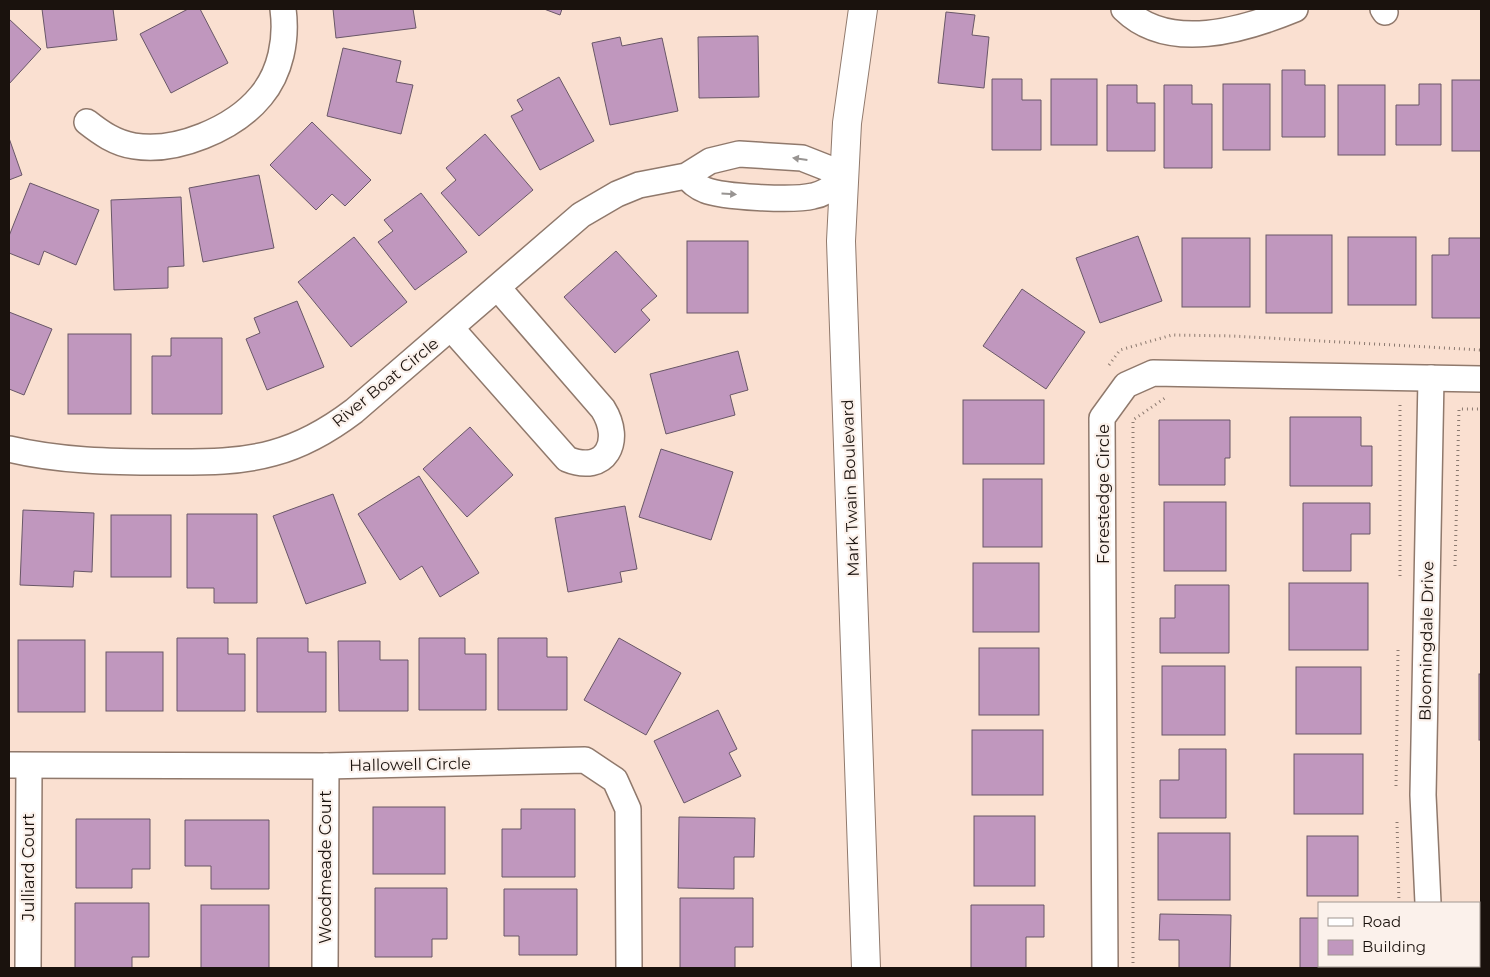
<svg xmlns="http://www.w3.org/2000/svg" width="1490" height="977" font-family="Montserrat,sans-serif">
	<rect width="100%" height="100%" fill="#fae0d1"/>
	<g fill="#c097be" stroke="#695767">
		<polygon points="42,9 113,9 117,40 47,48"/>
		<polygon points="188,9 200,9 228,63 171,93 140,34"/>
		<polygon points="333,9 413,9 416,28 336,38"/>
		<polygon points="544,9 562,9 560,15"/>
		<polygon points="946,12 975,15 972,35 989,37 984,88 938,83"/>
		<polygon points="9,19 41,49 9,84"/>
		<polygon points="758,36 759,97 699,98 698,37"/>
		<polygon points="620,37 622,46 662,38 678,111 610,125 592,43"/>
		<polygon points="343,48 401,61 396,82 413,85 401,134 327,116"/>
		<polygon points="1282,70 1305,70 1305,85 1325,85 1325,137 1282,137"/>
		<polygon points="559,77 594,141 540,170 511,116 523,110 517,100"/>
		<polygon points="992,79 1022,79 1022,100 1041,100 1041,150 992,150"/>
		<rect x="1051" y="79" width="46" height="66"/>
		<rect x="1452" y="80" width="29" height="71"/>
		<rect x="1223" y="84" width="47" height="66"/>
		<polygon points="1419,84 1441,84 1441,145 1396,145 1396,105 1419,105"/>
		<polygon points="1107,85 1137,85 1137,103 1155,103 1155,151 1107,151"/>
		<polygon points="1164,85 1192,85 1192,104 1212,104 1212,168 1164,168"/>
		<rect x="1338" y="85" width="47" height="70"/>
		<polygon points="312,122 371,180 345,206 332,194 316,210 270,165"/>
		<polygon points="485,134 533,190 479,236 441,193 456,180 446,168"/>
		<polygon points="9,138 22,175 9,180"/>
		<polygon points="259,175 274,248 203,262 189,188"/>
		<polygon points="30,183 99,210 76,265 44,251 39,265 9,253 9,236"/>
		<polygon points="421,193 467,252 415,290 378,242 393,231 384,220"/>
		<polygon points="181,197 184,266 168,267 168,288 114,290 111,200"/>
		<rect x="1266" y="235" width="66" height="78"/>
		<polygon points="1138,236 1162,301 1100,323 1076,258"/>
		<polygon points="354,237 407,302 351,347 298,282"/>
		<rect x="1348" y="237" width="68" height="68"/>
		<rect x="1182" y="238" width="68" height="69"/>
		<polygon points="1449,238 1481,238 1481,318 1432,318 1432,255 1449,255"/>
		<rect x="687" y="241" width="61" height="72"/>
		<polygon points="616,251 657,296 641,310 650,320 615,353 564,297"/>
		<polygon points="1022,289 1085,332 1046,389 983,346"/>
		<polygon points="297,301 324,367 267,390 246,339 260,333 254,318"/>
		<polygon points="9,312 52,329 24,395 9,389"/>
		<rect x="68" y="334" width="63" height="80"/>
		<polygon points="171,338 222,338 222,414 152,414 152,356 171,356"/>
		<polygon points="738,351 748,390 730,395 735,415 666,434 650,374"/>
		<rect x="963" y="400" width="81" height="64"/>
		<polygon points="1290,417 1361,417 1361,446 1372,446 1372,486 1290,486"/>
		<polygon points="1159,420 1230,420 1230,458 1225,458 1225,485 1159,485"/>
		<polygon points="470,427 513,475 467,517 423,469"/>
		<polygon points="661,449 733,472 711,540 639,517"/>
		<polygon points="419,476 479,573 440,597 422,566 400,580 358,514"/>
		<rect x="983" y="479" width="59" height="68"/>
		<polygon points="333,494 366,583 306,604 273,516"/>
		<rect x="1164" y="502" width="62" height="69"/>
		<polygon points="1303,503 1370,503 1370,534 1351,534 1351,571 1303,571"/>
		<polygon points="625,506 637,569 620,572 622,582 568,592 555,518"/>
		<polygon points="23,510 94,513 92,572 74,571 73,587 20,585"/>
		<polygon points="187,514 257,514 257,603 214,603 214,588 187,588"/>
		<rect x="111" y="515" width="60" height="62"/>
		<rect x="973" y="563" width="66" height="69"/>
		<rect x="1289" y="583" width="79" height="67"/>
		<polygon points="1175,585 1229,585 1229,653 1160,653 1160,618 1175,618"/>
		<polygon points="177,638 228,638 228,654 245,654 245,711 177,711"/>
		<polygon points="257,638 308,638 308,652 326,652 326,712 257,712"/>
		<polygon points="419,638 465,638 465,654 486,654 486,710 419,710"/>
		<polygon points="498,638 547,638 547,657 567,657 567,710 498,710"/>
		<polygon points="619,638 681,673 646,735 584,700"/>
		<rect x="18" y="640" width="67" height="72"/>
		<polygon points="338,641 380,641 380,660 408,660 408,711 339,711"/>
		<rect x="979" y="648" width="60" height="67"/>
		<rect x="106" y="652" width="57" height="59"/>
		<rect x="1162" y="666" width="63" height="69"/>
		<rect x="1296" y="667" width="65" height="67"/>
		<rect x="1479" y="674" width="2" height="66"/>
		<polygon points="718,710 737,749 729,753 741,776 684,803 654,741"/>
		<rect x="972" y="730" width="71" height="65"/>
		<polygon points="1179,749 1226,749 1226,818 1160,818 1160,780 1179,780"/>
		<rect x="1294" y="754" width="69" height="60"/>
		<rect x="373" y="807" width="72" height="67"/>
		<polygon points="521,809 575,809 575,877 502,877 502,829 521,829"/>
		<rect x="974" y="816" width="61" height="70"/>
		<polygon points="679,817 755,818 754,857 734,857 734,889 678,888"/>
		<polygon points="76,819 150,819 150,869 132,869 132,888 76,888"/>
		<polygon points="185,820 269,820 269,889 211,889 211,866 185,866"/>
		<rect x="1158" y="833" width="72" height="67"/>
		<rect x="1307" y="836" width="51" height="60"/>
		<polygon points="375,888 447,888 447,939 432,939 432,957 375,957"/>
		<polygon points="504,889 577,889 577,955 519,955 519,936 504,936"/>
		<polygon points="680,898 753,898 753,947 735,947 735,968 680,968"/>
		<polygon points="75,903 149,903 149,957 132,957 132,968 75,968"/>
		<rect x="201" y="905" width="68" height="63"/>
		<polygon points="971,905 1044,905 1044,937 1026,937 1026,968 971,968"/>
		<polygon points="1160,914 1231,915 1230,968 1179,968 1179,940 1159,940"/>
		<polygon points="1300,918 1319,918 1319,966 1361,966 1361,968 1300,968"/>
	</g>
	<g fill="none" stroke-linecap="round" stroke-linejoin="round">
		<g stroke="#90796c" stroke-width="28">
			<g id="minor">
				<path d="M1124,9C1169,53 1244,30 1295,9"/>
				<polyline points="1383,9 1385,12"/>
				<path d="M87,122C101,133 115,143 134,146C176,153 234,129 261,96C281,72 287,39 283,9"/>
				<path d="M451,328L567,459C606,475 623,441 603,409L498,288"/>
				<path d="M9,449C60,461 111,462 164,462C201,462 237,463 273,453C303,445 329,430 354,411L581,215L617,194L639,185L686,176L710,161L739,154L802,158L830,169L843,180C833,187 825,194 813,196C793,201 722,197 705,190C697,187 692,182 686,176"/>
				<polyline points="9,765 326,766 585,760 615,780 628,809 629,968"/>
				<polyline points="1428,903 1423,795 1431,378"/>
				<polyline points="1431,966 1431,968"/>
				<polyline points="28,968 29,766"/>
				<polyline points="325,968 326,766"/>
				<polyline points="1105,968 1102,418 1126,385 1153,373 1481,379"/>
			</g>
		</g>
		<g stroke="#90796c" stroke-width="30">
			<polyline id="tertiary" points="863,9 847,123 841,241 866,968"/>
		</g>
		<g stroke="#8b796f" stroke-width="3" stroke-dasharray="1 4" stroke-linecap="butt">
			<polyline points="1109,365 1120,350 1172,335 1233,336 1481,350"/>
			<polyline points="1455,566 1459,409 1481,409"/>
			<polyline points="1400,576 1400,404"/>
			<polyline points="1396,786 1398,650"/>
			<polyline points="1397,822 1399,903"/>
			<polyline points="1403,966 1403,968"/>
			<polyline points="1133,968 1133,420 1165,398"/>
		</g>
		<use href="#minor" stroke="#fff" stroke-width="25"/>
		<use href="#tertiary" stroke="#fff" stroke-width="28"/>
	</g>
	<defs><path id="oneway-solid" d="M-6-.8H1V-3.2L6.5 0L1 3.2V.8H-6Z" transform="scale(1.25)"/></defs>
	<g fill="#989492">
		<use href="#oneway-solid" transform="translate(800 159) rotate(-172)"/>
		<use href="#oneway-solid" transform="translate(729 194) rotate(3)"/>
	</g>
	<g text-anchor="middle" stroke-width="4.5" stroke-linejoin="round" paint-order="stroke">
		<g font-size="16" fill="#1a120d" stroke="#fbf1eb">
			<text transform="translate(385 382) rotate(-39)" y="6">River Boat Circle</text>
			<text transform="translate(850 488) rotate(-92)" y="6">Mark Twain Boulevard</text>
			<text transform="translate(1103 494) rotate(-90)" y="6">Forestedge Circle</text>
			<text transform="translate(1426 641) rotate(-89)" y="6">Bloomingdale Drive</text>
			<text transform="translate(410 764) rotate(-1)" y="6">Hallowell Circle</text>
			<text transform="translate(28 867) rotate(-90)" y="6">Julliard Court</text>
			<text transform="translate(325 867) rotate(-90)" y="6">Woodmeade Court</text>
		</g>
	</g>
	<rect width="1490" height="977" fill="none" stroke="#1a120d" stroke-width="20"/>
	<rect x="1318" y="902" width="162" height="65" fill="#fbf1eb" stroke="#a19892"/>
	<rect x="1328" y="918" width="25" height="8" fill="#ffffff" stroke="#a19892"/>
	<text x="1362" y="927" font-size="15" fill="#1a120d">Road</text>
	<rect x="1328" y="940" width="25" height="15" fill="#c097be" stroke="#a19892"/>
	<text x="1362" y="952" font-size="15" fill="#1a120d">Building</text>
</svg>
